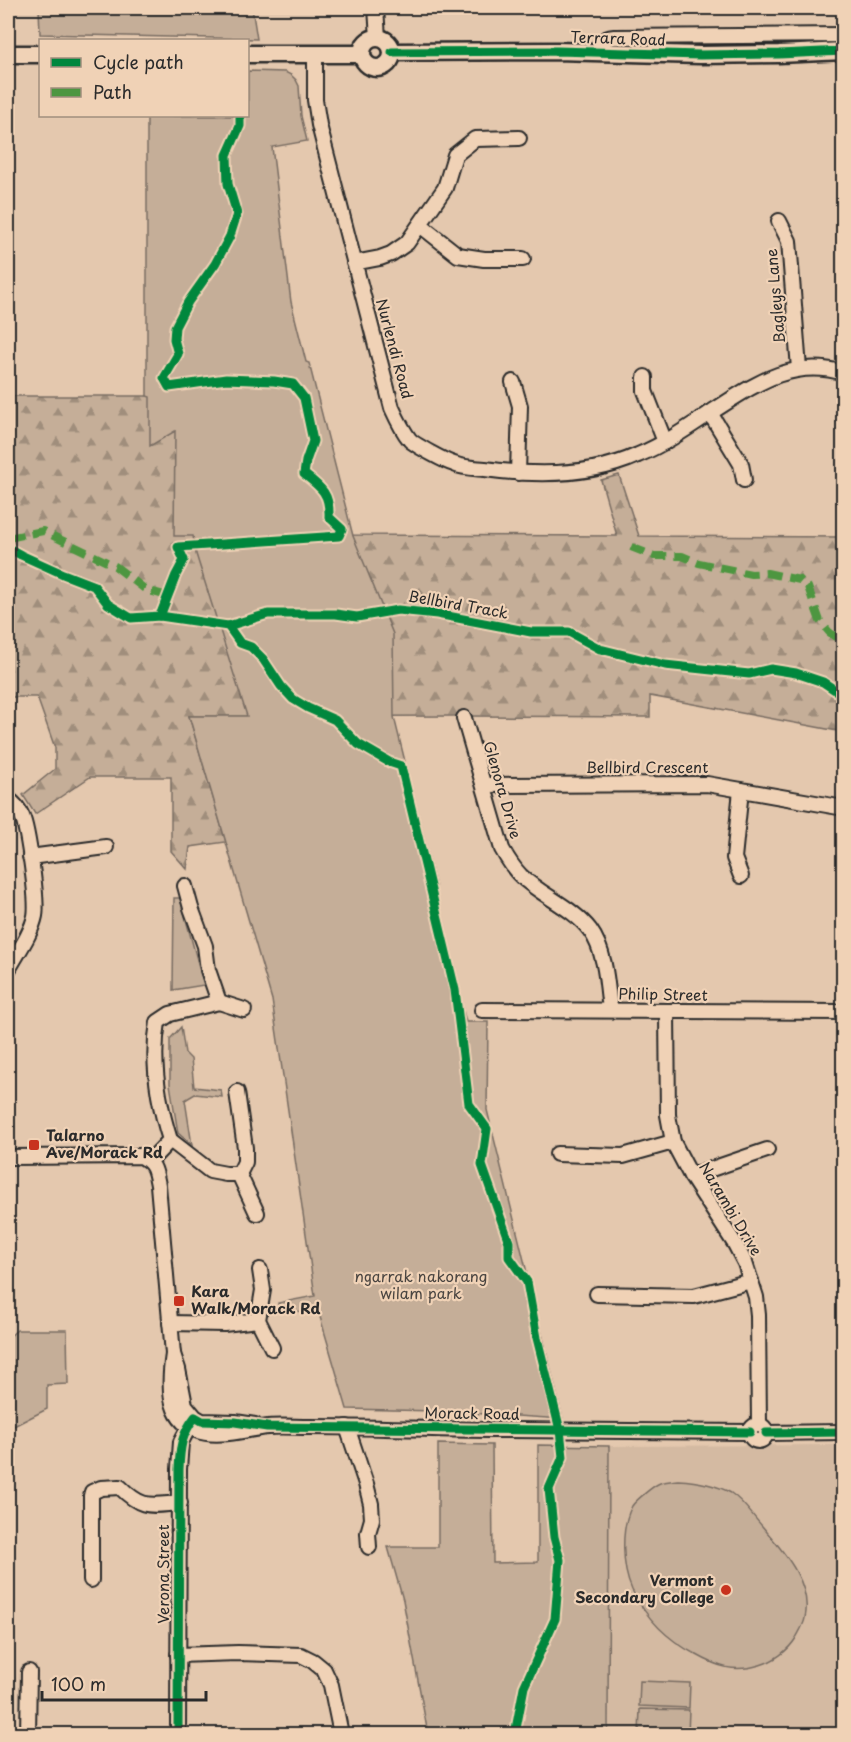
<svg xmlns="http://www.w3.org/2000/svg" width="851" height="1742" font-family="'Playpen Sans',sans-serif">
	<defs>
		<pattern id="forest-firs" width="22" height="20" patternUnits="userSpaceOnUse" patternTransform="scale(1.5)"><rect width="22" height="20" fill="#c5ae98"/><path d="M5 1l3.5 6h-7zM16 11l3.5 6h-7z" fill="#a08e7c"/></pattern>
	</defs>
	<rect width="100%" height="100%" fill="#e4c8ae"/>
	<filter id="ink" filterUnits="userSpaceOnUse"><feTurbulence type="fractalNoise" baseFrequency=".0167" numOctaves="2"/><feDisplacementMap in="SourceGraphic" scale="12" xChannelSelector="R" yChannelSelector="G"/><feConvolveMatrix kernelMatrix="1 2 1 2 8 2 1 2 1" color-interpolation-filters="sRGB"/></filter>
	<g filter="url(#ink)">
		<polygon fill="#d4baa2" points="843,1445 843,1734 608,1734 609,1446"/>
		<path fill="url(#forest-firs)" stroke="#786c62" stroke-width="1.5" d="M308,369L350,535L617,536L601,480L619,475L639,536L843,537V732L650,696V717C496,715 343,717 189,716L226,842L190,847L187,869L171,851V777H90L35,814L23,795L55,769V748L37,697H8V396H147Z"/>
		<g fill="#c5ae98" stroke="#786c62" stroke-width="1.5">
			<polygon points="39,8 252,8 257,39 40,34"/>
			<polygon points="248,71 285,72 291,75 296,80 299,86 301,116 307,141 272,147 291,302 306,362 309,363 353,536 393,634 394,717 436,887 433,888 466,1022 488,1022 487,1110 563,1419 438,1411 347,1409 318,1310 279,1313 278,1303 315,1296 272,1000 189,716 247,716 196,554 193,536 174,536 175,431 150,446 150,397 147,396 147,116 248,116"/>
			<polygon points="174,898 180,898 204,985 173,990"/>
			<polygon points="181,1027 185,1053 191,1059 194,1087 221,1090 222,1097 195,1094 185,1100 192,1145 178,1133 170,1084 170,1039"/>
			<polygon points="17,1330 67,1330 68,1384 47,1385 47,1409 8,1429 8,1338"/>
			<polygon points="438,1444 492,1445 493,1563 538,1562 538,1445 609,1446 608,1734 428,1734 403,1600 388,1547 438,1547"/>
			<path d="M678,1480C696,1481 715,1484 731,1493C743,1501 752,1515 762,1526C782,1550 813,1583 805,1618C804,1625 799,1632 796,1638C788,1651 774,1661 760,1665C734,1673 718,1667 695,1654C668,1640 646,1618 632,1590C622,1568 620,1528 632,1506C635,1501 654,1485 660,1483C666,1481 672,1481 678,1480Z"/>
			<polygon points="640,1681 690,1683 689,1708 639,1706"/>
			<polygon points="640,1709 689,1710 688,1734 639,1734"/>
		</g>
		<g fill="none" stroke-linecap="round" stroke-linejoin="round">
			<g stroke="#2b2b2b" stroke-width="18">
				<g id="minor">
					<polyline points="376,8 378,38"/>
					<path d="M597,53C600,43 603,38 614,37L844,35"/>
					<path d="M315,54V100L319,125L392,408C397,419 402,430 410,440C415,445 446,462 454,464C463,468 475,468 485,469C535,476 592,476 638,455C665,444 689,427 713,411C754,385 792,357 844,373"/>
					<polyline points="779,221 789,241 799,369"/>
					<polyline points="420,225 458,255 484,259 523,259"/>
					<polyline points="354,263 380,258 391,254 407,243 445,188 455,155 475,139 519,138"/>
					<polyline points="645,377 645,391 665,442"/>
					<polyline points="513,382 520,406 518,473"/>
					<polyline points="710,413 741,464 744,480"/>
					<path d="M464,718L502,849C507,858 513,868 521,876C542,896 572,907 590,930C606,952 607,985 610,1010"/>
					<polyline points="484,785 707,784 844,808"/>
					<path d="M8,799C14,803 19,809 22,816C28,830 38,901 35,916C31,935 17,953 8,970"/>
					<polyline points="30,857 106,847"/>
					<polyline points="741,876 734,858 741,790"/>
					<polyline points="219,1002 244,1010"/>
					<polyline points="482,1010 844,1012"/>
					<polyline points="667,1012 668,1115 673,1142 691,1176 735,1244 745,1263 756,1297 758,1315 759,1425"/>
					<polyline points="170,1140 210,1171 226,1174 239,1174 245,1162 245,1148 237,1092"/>
					<polyline points="557,1154 623,1156 673,1142"/>
					<path d="M8,1157L141,1156C155,1164 155,1170 158,1185L173,1354L178,1369L185,1405L195,1417L202,1421L235,1422L255,1425"/>
					<path d="M150,1161L170,1140C158,1102 151,1062 158,1022L170,1014L219,1002L208,970L205,946L191,908L185,886"/>
					<polyline points="239,1174 257,1213"/>
					<polyline points="691,1176 767,1150"/>
					<polyline points="260,1270 263,1290 258,1320 272,1348"/>
					<polyline points="597,1294 694,1296 751,1281"/>
					<polyline points="170,1323 224,1324 258,1320"/>
					<path d="M173,1354C169,1381 166,1418 196,1430C216,1439 247,1429 268,1427C281,1426 295,1427 309,1427C376,1427 442,1430 509,1430C589,1431 670,1431 750,1432"/>
					<circle cx="758" cy="1433" r="8"/>
					<polyline points="347,1427 366,1484 371,1504 372,1519 368,1533 369,1547"/>
					<polyline points="766,1433 844,1432"/>
					<path d="M91,1580V1496L92,1492L101,1488L120,1487C143,1510 150,1505 180,1503"/>
					<polyline points="178,1655 238,1653 301,1655 313,1661 324,1670 331,1685 341,1734"/>
					<polyline points="28,1734 29,1672"/>
					<polyline points="178,1734 179,1469 181,1442 193,1419"/>
				</g>
			</g>
			<g stroke="#2b2b2b" stroke-width="21">
				<g id="major">
					<circle cx="377" cy="53" r="15"/>
					<polyline points="392,52 557,51 700,55 779,54 844,51"/>
					<polyline points="8,54 40,54"/>
					<polyline points="248,54 362,54"/>
				</g>
			</g>
			<use href="#minor" stroke="#f0d2b6" stroke-width="14"/>
			<use href="#major" stroke="#f0d2b6" stroke-width="16"/>
			<g stroke="#4d9640" stroke-width="8" stroke-dasharray="15 8" stroke-linecap="butt">
				<polyline points="8,538 43,531 115,566 146,590 168,596"/>
				<polyline points="631,547 654,556 682,556 699,563 751,574 767,573 800,580 808,587 820,621 829,632 844,643"/>
			</g>
			<g stroke="#f0d2b6" stroke-width="13">
				<g id="cycleway">
					<polyline points="392,52 557,51 700,55 779,54 844,51"/>
					<polyline points="8,548 21,555 63,574 94,586 108,604 131,618 160,616 228,626 268,614 336,614 357,617 398,610 437,614 531,632 569,632 600,649 665,665 749,674 771,669 796,673 823,682 844,696"/>
					<path d="M160,616L176,575L184,560L178,547L339,536L342,529L329,517C330,494 322,488 304,474L306,461L313,441L304,398L293,384L274,381L226,379L169,387L164,378L178,354L174,339L175,327L188,302L215,264L230,236L237,214L228,184L227,155L240,126V116"/>
					<polyline points="228,626 240,643 251,647 263,659 281,686 293,699 308,708 335,720 358,744 389,762 401,766 455,990 469,1104 487,1129 482,1165 509,1242 509,1257 527,1282 537,1338 560,1430 563,1457 549,1489 554,1537 560,1560 555,1619 524,1687 515,1734"/>
					<polyline points="766,1433 844,1432"/>
					<path d="M178,1734L179,1469C180,1448 181,1435 195,1417L202,1421L235,1422L267,1427L750,1432"/>
				</g>
			</g>
			<use href="#cycleway" stroke="#00873e" stroke-width="9"/>
		</g>
	</g>
	<g fill="#c8321e" stroke="#f0d2b6" stroke-width="2">
		<rect x="28" y="1139" width="12" height="12" rx="3"/>
		<rect x="173" y="1295" width="12" height="12" rx="3"/>
		<circle cx="726" cy="1590" r="6"/>
	</g>
	<g text-anchor="middle" stroke-width="4.5" stroke-linejoin="round" paint-order="stroke">
		<g font-size="15" fill="#2b2b2b" stroke="#f0d2b6">
			<text transform="translate(618 39) rotate(2)" y="5">Terrara Road</text>
			<text transform="translate(776 296) rotate(-95)" y="5">Bagleys Lane</text>
			<text transform="translate(394 349) rotate(75)" y="5">Nurlendi Road</text>
			<text transform="translate(458 605) rotate(10)" y="5">Bellbird Track</text>
			<text x="647" y="773">Bellbird Crescent</text>
			<text transform="translate(502 790) rotate(74)" y="5">Glenora Drive</text>
			<text transform="translate(663 995) rotate(1)" y="5">Philip Street</text>
			<text transform="translate(730 1209) rotate(59)" y="5">Narambi Drive</text>
			<text transform="translate(472 1414) rotate(1)" y="5">Morack Road</text>
			<text transform="translate(164 1574) rotate(-90)" y="5">Verona Street</text>
		</g>
		<g font-size="15" font-weight="bold" fill="#2b2b2b" stroke="#f0d2b6" text-anchor="start">
			<text x="46" y="1141">Talarno<tspan x="46" dy="17">Ave/Morack Rd</tspan></text>
			<text x="191" y="1297">Kara<tspan x="191" dy="17">Walk/Morack Rd</tspan></text>
			<text x="714" y="1586" text-anchor="end">Vermont<tspan x="714" dy="17">Secondary College</tspan></text>
		</g>
		<g font-size="15" fill="#4a4541" stroke="#f0d2b6">
			<text x="421" y="1282">ngarrak nakorang<tspan x="421" dy="17">wilam park</tspan></text>
		</g>
	</g>
	<rect width="851" height="1742" fill="none" stroke="#f0d2b6" stroke-width="30"/>
	<rect x="15" y="15" width="821" height="1712" fill="none" stroke="#2b2b2b" stroke-width="2" filter="url(#ink)"/>
	<rect x="39" y="39" width="210" height="78" fill="#f0d2b6" stroke="#a18f7e" stroke-width="1.5"/>
	<rect x="51" y="58" width="30" height="9" fill="#00873e" stroke="#a18f7e" stroke-width="1.5"/>
	<text x="93" y="69" font-size="18" fill="#2b2b2b">Cycle path</text>
	<rect x="51" y="88" width="30" height="9" fill="#4d9640" stroke="#a18f7e" stroke-width="1.5"/>
	<text x="93" y="99" font-size="18" fill="#2b2b2b">Path</text>
	<path d="M42 1691v9h164v-9" fill="none" stroke="#2b2b2b" stroke-width="3"/>
	<text x="51" y="1691" font-size="18" fill="#2b2b2b" stroke="#f0d2b6" stroke-width="4.5" paint-order="stroke">100 m</text>
</svg>
